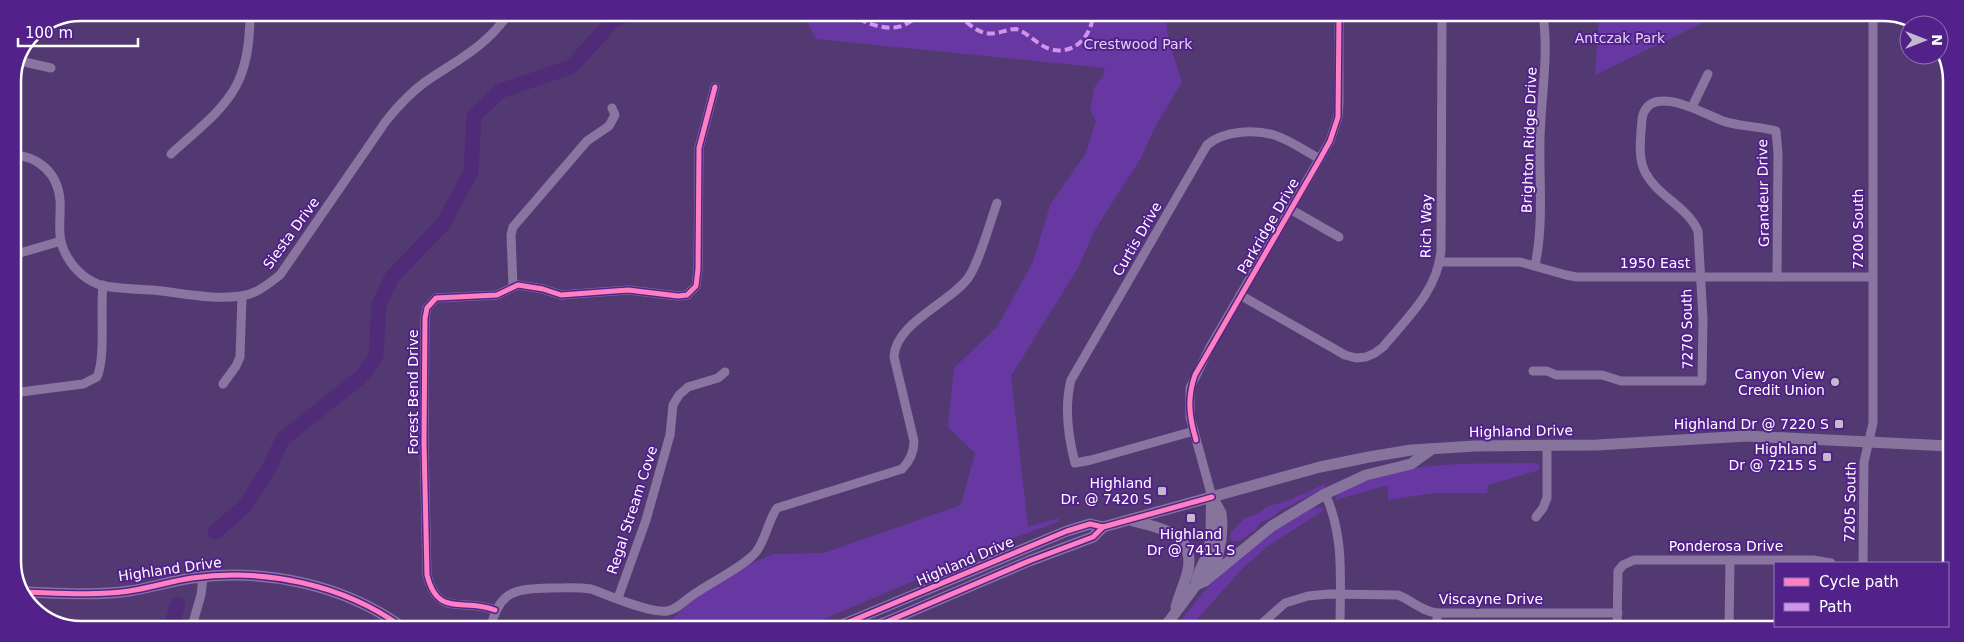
<svg xmlns="http://www.w3.org/2000/svg" width="1964" height="642" font-family="'DejaVu Sans',sans-serif">
	<rect width="100%" height="100%" fill="#533972"/>
	<g fill="#6838a2">
		<polygon points="803,14 1166,15 1168,39 1182,82 1155,127 1141,158 1108,209 1093,234 1079,266 1011,376 1028,527 1059,518 1058,522 1019,536 805,627 664,627 693,599 750,564 773,554 824,553 961,505 975,453 948,427 954,368 997,327 1033,262 1050,205 1086,153 1096,121 1090,110 1094,88 1103,76 1105,68 816,39"/>
		<polygon points="1599,15 1866,16 1866,21 1709,20 1595,75"/>
		<path d="M1535,463L1539,465V470L1488,485L1487,493H1434L1388,500V485L1335,500L1339,492C1359,484 1379,475 1400,471C1444,461 1491,464 1535,463Z"/>
		<polygon points="1325,484 1325,488 1281,510 1273,517 1261,522 1256,529 1240,541 1233,541 1230,539 1231,532 1245,518 1259,513 1268,506 1287,501"/>
		<polygon points="1319,507 1324,510 1268,546 1244,567 1189,628 1175,628 1202,594 1219,575 1273,530 1288,523 1310,509"/>
	</g>
	<g fill="none" stroke-linecap="round" stroke-linejoin="round">
		<g stroke="#502b78" stroke-width="15">
			<polyline points="215,532 245,506 268,470 283,439 362,376 376,356 379,304 392,277 443,224 471,172 474,116 500,91 571,67 612,22 625,14"/>
			<polyline points="171,626 178,604"/>
		</g>
		<g stroke="#89759f" stroke-width="9">
			<polyline points="20,61 51,68"/>
			<polyline points="1692,107 1708,74"/>
			<path d="M171,154C225,105 250,92 250,13"/>
			<path d="M13,155C39,156 58,174 60,200C61,214 58,228 61,242C64,253 70,263 78,271C84,277 92,282 100,285C117,289 136,289 153,290C181,293 213,300 241,296C257,294 268,284 280,275L386,121C398,106 410,93 425,82C457,60 486,47 509,13"/>
			<polyline points="1290,209 1339,237"/>
			<polyline points="13,255 61,241"/>
			<polyline points="1440,262 1520,262 1566,275 1577,277 1872,277"/>
			<path d="M1535,265C1544,224 1539,180 1540,138C1541,97 1549,56 1543,15"/>
			<polyline points="513,286 511,235 513,227 587,141 609,126 615,115 612,108"/>
			<path d="M1240,295L1345,355L1356,358L1366,357L1375,353L1383,347C1408,317 1438,290 1441,250L1442,15"/>
			<path d="M1533,371H1547L1556,375H1602L1621,381H1702L1703,319L1698,231C1687,206 1658,197 1645,172C1639,160 1640,145 1641,131C1642,126 1641,117 1644,112C1656,85 1706,115 1723,121C1741,127 1759,126 1776,131L1778,153L1777,277"/>
			<polyline points="223,384 236,366 240,357 242,296"/>
			<path d="M13,393L83,384L97,377C106,357 100,310 103,285"/>
			<path d="M1194,431L1091,460L1075,463C1068,436 1064,407 1071,380L1207,145C1223,131 1254,129 1274,135C1290,140 1305,151 1320,159"/>
			<path d="M1325,494C1345,536 1340,583 1340,628"/>
			<polyline points="1212,497 1190,417 1190,388 1210,347 1330,141 1338,117 1339,103 1339,15"/>
			<polyline points="1536,517 1543,508 1547,498 1547,445"/>
			<polyline points="1863,563 1864,462 1873,423 1873,16"/>
			<polyline points="618,598 646,520 670,435 673,405 679,395 688,387 718,378 725,372"/>
			<path d="M495,610C464,597 438,619 427,575L424,442L425,318L427,308L436,298L497,295L518,285L543,289L561,295L628,290L678,296L687,295L696,286L698,269L699,148L715,87"/>
			<polyline points="192,626 201,595 203,577"/>
			<path d="M491,627C499,589 518,589 552,588C565,588 578,587 591,589C608,595 651,614 667,611C676,610 683,602 690,597C707,584 744,567 756,552C766,539 768,521 777,508L902,469C910,461 914,453 914,441L894,357C895,323 950,303 968,278C979,263 990,222 997,203"/>
			<path d="M1257,628L1285,603L1308,596L1329,594L1398,595C1413,601 1421,611 1437,613H1618"/>
			<polyline points="1437,629 1437,613"/>
			<polyline points="1617,629 1618,571 1623,565 1634,560 1813,560 1831,563"/>
			<polyline points="1729,629 1730,560"/>
		</g>
		<g stroke="#86749d" stroke-width="11">
			<path d="M1133,521C1161,528 1198,535 1187,574C1184,585 1179,596 1176,607"/>
			<polyline points="1205,581 1272,526 1325,494 1366,475 1411,464 1432,449"/>
			<path d="M1196,585C1196,572 1206,562 1209,549C1213,532 1210,514 1212,497"/>
			<path d="M23,592C58,593 94,596 129,591C150,588 171,581 192,578C263,568 343,584 402,627"/>
			<polyline points="837,627 1067,531 1090,524 1103,527 1320,467 1369,457 1411,450 1475,446 1597,445 1747,436 1949,446"/>
			<polyline points="872,628 1029,561 1093,537 1103,527"/>
			<polyline points="1164,628 1196,585 1205,581 1217,558 1221,540 1222,525 1221,513 1212,497"/>
		</g>
		<g stroke="#d193ec" stroke-width="4" stroke-dasharray="8 4" stroke-linecap="butt">
			<path d="M848,14C864,21 883,32 902,26C909,23 915,18 923,14"/>
			<path d="M957,14C970,24 978,36 996,33C1003,32 1009,29 1016,29C1029,33 1037,45 1050,49C1074,56 1092,36 1093,14"/>
		</g>
		<g stroke="#52218a" stroke-width="8">
			<g id="cycleway">
				<path d="M1196,440C1189,416 1187,398 1195,375L1320,159L1330,141L1338,117L1339,15"/>
				<path d="M23,592C58,593 94,596 129,591C150,588 171,581 192,578C263,568 343,584 402,627"/>
				<path d="M495,610C464,597 438,619 427,575L424,442L425,318L427,308L436,298L497,295L518,285L543,289L561,295L628,290L678,296L687,295L696,286L698,269L699,148L715,87"/>
				<polyline points="837,627 1067,531 1090,524 1103,527 1212,497"/>
				<polyline points="872,628 1029,561 1093,537 1103,527"/>
			</g>
		</g>
		<use href="#cycleway" stroke="#ff80c0" stroke-width="5"/>
	</g>
	<g fill="#c3bace" stroke="#52218a" stroke-width="2">
		<circle cx="1835" cy="382" r="5"/>
		<rect x="1834" y="419" width="10" height="10" rx="2.5"/>
		<rect x="1822" y="452" width="10" height="10" rx="2.5"/>
		<rect x="1157" y="486" width="10" height="10" rx="2.5"/>
		<rect x="1186" y="513" width="10" height="10" rx="2.5"/>
	</g>
	<g text-anchor="middle" stroke-width="4" stroke-linejoin="round" paint-order="stroke">
		<g font-size="14" fill="#e3d2f8" stroke="#52218a">
			<text x="1620" y="43">Antczak Park</text>
			<text x="1138" y="49">Crestwood Park</text>
		</g>
		<g font-size="14" fill="#fff" stroke="#52218a">
			<text transform="translate(1529 140) rotate(-88)" y="5">Brighton Ridge Drive</text>
			<text transform="translate(1763 193) rotate(-91)" y="5">Grandeur Drive</text>
			<text transform="translate(1268 226) rotate(-60)" y="5">Parkridge Drive</text>
			<text transform="translate(1426 226) rotate(-89)" y="5">Rich Way</text>
			<text transform="translate(1858 229) rotate(-90)" y="5">7200 South</text>
			<text transform="translate(291 233) rotate(-54)" y="5">Siesta Drive</text>
			<text transform="translate(1137 239) rotate(-60)" y="5">Curtis Drive</text>
			<text x="1655" y="268">1950 East</text>
			<text transform="translate(1687 329) rotate(-91)" y="5">7270 South</text>
			<text transform="translate(413 392) rotate(-90)" y="5">Forest Bend Drive</text>
			<text transform="translate(1521 431) rotate(-1)" y="5">Highland Drive</text>
			<text transform="translate(1850 502) rotate(-89)" y="5">7205 South</text>
			<text transform="translate(632 510) rotate(-72)" y="5">Regal Stream Cove</text>
			<text x="1726" y="551">Ponderosa Drive</text>
			<text transform="translate(965 561) rotate(-23)" y="5">Highland Drive</text>
			<text transform="translate(170 569) rotate(-8)" y="5">Highland Drive</text>
			<text x="1491" y="604">Viscayne Drive</text>
		</g>
		<g font-size="14" fill="#fff" stroke="#52218a" text-anchor="end">
			<text x="1825" y="379">Canyon View<tspan x="1825" dy="16">Credit Union</tspan></text>
			<text x="1829" y="429">Highland Dr @ 7220 S</text>
			<text x="1817" y="454">Highland<tspan x="1817" dy="16">Dr @ 7215 S</tspan></text>
			<text x="1152" y="488">Highland<tspan x="1152" dy="16">Dr. @ 7420 S</tspan></text>
			<text x="1191" y="539" text-anchor="middle">Highland<tspan x="1191" dy="16">Dr @ 7411 S</tspan></text>
		</g>
	</g>
	<path d="M0 0H1964V642H0ZM81 21H1883A60 60 0 0 1 1943 81V561A60 60 0 0 1 1883 621H81A60 60 0 0 1 21 561V81A60 60 0 0 1 81 21Z" fill="#52218a" fill-rule="evenodd"/>
	<path fill="none" stroke="#fff" stroke-width="2.5" d="M81 21H1883A60 60 0 0 1 1943 81V561A60 60 0 0 1 1883 621H81A60 60 0 0 1 21 561V81A60 60 0 0 1 81 21Z"/>
	<rect x="1774" y="562" width="175" height="65" fill="#52218a" stroke="#977ab9"/>
	<rect x="1784" y="578" width="25" height="8" fill="#ff80c0" stroke="#977ab9"/>
	<text x="1819" y="587" font-size="15" fill="#ffffff">Cycle path</text>
	<rect x="1784" y="603" width="25" height="8" fill="#d193ec" stroke="#977ab9"/>
	<text x="1819" y="612" font-size="15" fill="#ffffff">Path</text>
	<g transform="translate(1924 40) rotate(90)"><circle r="24" fill="#52218a" stroke="#977ab9"/>
	<path d="M0-4L9 19L0 12L-9 19Z" fill="#c3bace"/>
	<text y="-8" font-size="14" font-weight="bold" text-anchor="middle" fill="#ffffff">N</text>
	</g>
	<path d="M18 38v8h120v-8" fill="none" stroke="#ffffff" stroke-width="2.5"/>
	<text x="25" y="38" font-size="15" fill="#ffffff" stroke="#52218a" stroke-width="4" paint-order="stroke">100 m</text>
</svg>
